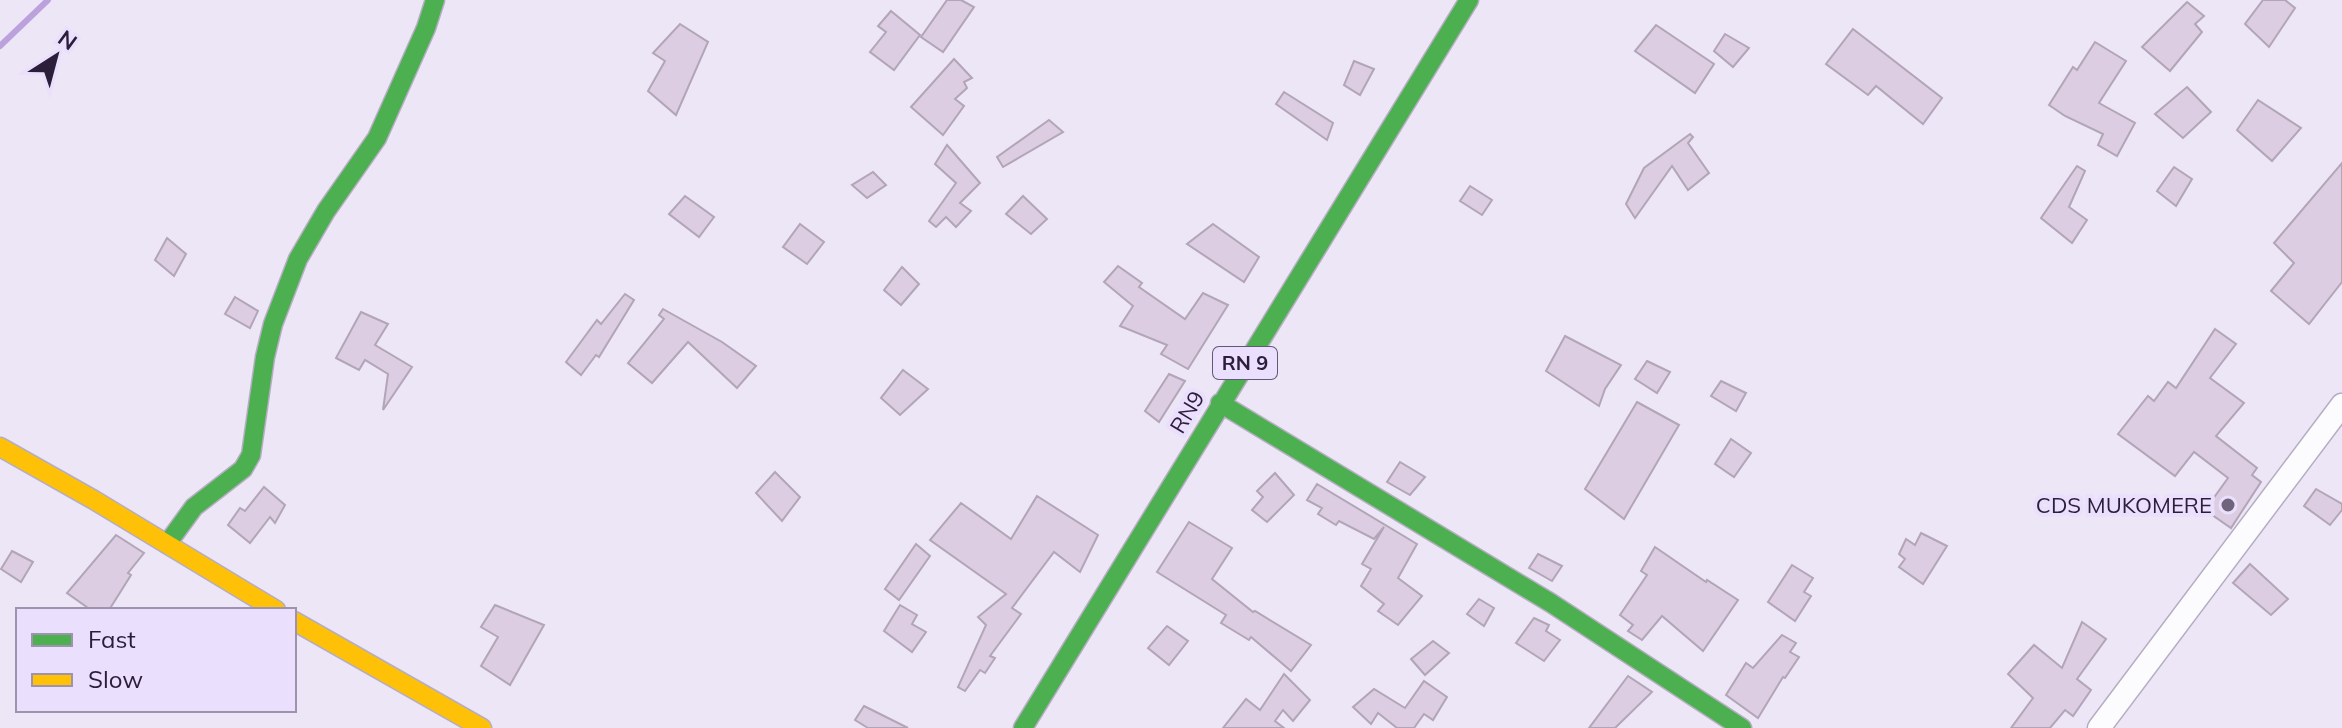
<svg xmlns="http://www.w3.org/2000/svg" width="2342" height="728" font-family="Mulish,sans-serif">
	<rect width="100%" height="100%" fill="#ece6f6"/>
	<g fill="none" stroke-linecap="round" stroke-linejoin="round">
		<polyline stroke="#bca2dd" stroke-width="6" points="0,46 48,0"/>
	</g>
	<g fill="#dccde2" stroke="#b2a5b7" stroke-width="2">
		<polygon points="947,0 961,0 974,7 943,52 921,37"/>
		<polygon points="2263,0 2285,0 2295,8 2269,47 2245,24"/>
		<polygon points="2187,2 2204,16 2195,24 2202,32 2170,71 2142,47"/>
		<polygon points="891,11 920,35 894,70 870,52 886,32 878,26"/>
		<polygon points="680,24 708,42 676,115 648,91 665,61 653,53"/>
		<polygon points="1656,25 1714,64 1695,93 1635,51"/>
		<polygon points="1853,29 1942,98 1923,124 1876,86 1868,95 1826,64"/>
		<polygon points="1725,34 1749,48 1733,67 1714,51"/>
		<polygon points="2095,42 2126,61 2099,103 2135,123 2117,156 2098,145 2103,134 2065,116 2049,105 2073,67 2077,70"/>
		<polygon points="954,59 972,78 964,82 967,88 955,99 964,106 943,135 911,107"/>
		<polygon points="1354,61 1374,69 1360,95 1344,85"/>
		<polygon points="2187,87 2211,112 2183,138 2155,114"/>
		<polygon points="1284,92 1333,123 1327,140 1276,104"/>
		<polygon points="2258,100 2301,128 2272,161 2237,130"/>
		<polygon points="1049,120 1063,132 1003,167 997,157"/>
		<polygon points="1690,134 1693,137 1688,143 1709,173 1688,190 1672,166 1635,218 1626,204 1644,168"/>
		<polygon points="947,145 980,183 960,203 971,211 956,227 946,217 936,227 929,221 956,183 935,164"/>
		<polygon points="2342,163 2342,282 2309,324 2271,291 2294,263 2274,243"/>
		<polygon points="2077,166 2085,171 2069,207 2087,220 2072,243 2041,218"/>
		<polygon points="2174,167 2192,179 2176,206 2157,191"/>
		<polygon points="873,172 886,185 867,198 852,185"/>
		<polygon points="1470,186 1492,200 1482,215 1460,201"/>
		<polygon points="685,196 714,217 699,237 669,214"/>
		<polygon points="1023,196 1047,219 1031,234 1006,214"/>
		<polygon points="800,224 824,242 807,264 783,247"/>
		<polygon points="1213,224 1259,257 1244,282 1187,244"/>
		<polygon points="167,238 186,254 174,276 155,260"/>
		<polygon points="1118,266 1142,283 1139,287 1185,319 1203,293 1228,305 1188,369 1161,354 1167,345 1120,326 1133,306 1104,282"/>
		<polygon points="902,267 919,284 901,305 884,290"/>
		<polygon points="625,294 634,300 599,357 596,355 581,375 566,362 597,320 601,324"/>
		<polygon points="235,297 258,311 250,328 225,314"/>
		<polygon points="663,309 722,342 756,366 737,388 688,342 652,383 628,363 664,319 659,315"/>
		<polygon points="361,312 388,324 375,345 412,367 383,410 388,374 365,360 359,370 336,358"/>
		<polygon points="2215,329 2236,344 2210,378 2244,403 2216,436 2257,468 2252,475 2261,482 2231,528 2205,510 2228,478 2194,452 2175,476 2118,434 2148,396 2154,401 2168,382 2176,388"/>
		<polygon points="1565,336 1621,365 1605,389 1599,406 1546,371"/>
		<polygon points="1647,361 1670,372 1657,393 1635,379"/>
		<polygon points="903,370 928,389 900,415 881,398"/>
		<polygon points="1169,374 1185,381 1159,422 1145,411"/>
		<polygon points="1721,381 1746,393 1736,411 1711,396"/>
		<polygon points="1637,402 1679,425 1624,519 1585,489"/>
		<polygon points="1731,439 1751,453 1734,477 1715,464"/>
		<polygon points="1400,462 1425,477 1410,495 1387,482"/>
		<polygon points="775,472 800,497 782,521 756,493"/>
		<polygon points="1275,473 1294,495 1267,522 1252,510 1263,497 1257,491"/>
		<polygon points="1317,484 1417,544 1398,578 1422,596 1398,625 1378,611 1384,604 1361,586 1371,569 1362,564 1384,527 1374,539 1339,521 1336,525 1318,514 1322,508 1307,500"/>
		<polygon points="264,487 285,505 275,523 270,517 250,543 228,525 240,508 245,511"/>
		<polygon points="2316,489 2342,504 2342,510 2330,525 2304,506"/>
		<polygon points="1037,496 1098,535 1080,572 1054,552 1012,608 1021,614 990,656 995,658 985,673 980,670 965,691 958,687 986,625 978,617 1006,594 930,540 961,503 1011,539"/>
		<polygon points="1189,522 1232,548 1212,579 1253,612 1255,611 1311,645 1291,671 1251,637 1249,640 1221,623 1226,615 1157,572"/>
		<polygon points="1921,533 1947,546 1923,584 1899,567 1905,559 1899,554 1906,539 1915,545"/>
		<polygon points="116,535 144,553 128,573 131,575 109,610 91,610 67,593"/>
		<polygon points="916,544 930,556 899,600 885,589"/>
		<polygon points="1655,547 1706,582 1707,580 1738,600 1703,651 1662,616 1642,640 1628,631 1633,625 1620,615 1647,575 1641,571"/>
		<polygon points="12,551 33,562 21,582 1,569"/>
		<polygon points="1538,554 1562,566 1552,581 1529,568"/>
		<polygon points="2250,564 2288,599 2271,615 2233,583"/>
		<polygon points="1792,565 1813,578 1804,592 1811,596 1795,621 1768,602"/>
		<polygon points="1479,599 1494,608 1484,626 1467,614"/>
		<polygon points="495,605 544,625 510,685 481,666 498,637 481,627"/>
		<polygon points="900,605 917,615 912,624 926,632 912,652 884,631"/>
		<polygon points="1534,618 1549,625 1546,631 1560,640 1544,661 1516,643"/>
		<polygon points="2082,622 2106,639 2077,679 2091,690 2073,716 2065,710 2050,728 2011,728 2033,698 2008,674 2034,645 2062,668"/>
		<polygon points="1167,626 1188,641 1169,665 1148,648"/>
		<polygon points="1782,635 1796,643 1790,652 1799,657 1785,678 1783,677 1758,718 1726,695 1746,663 1753,668"/>
		<polygon points="1433,641 1449,653 1425,675 1411,659"/>
		<polygon points="1284,674 1310,700 1293,721 1283,710 1275,721 1284,728 1223,728 1246,699 1260,710"/>
		<polygon points="1628,676 1652,692 1615,728 1589,728"/>
		<polygon points="1424,681 1447,697 1433,720 1424,714 1414,728 1397,728 1378,713 1371,724 1353,707 1374,689 1405,708"/>
		<polygon points="864,706 908,728 868,728 855,720"/>
	</g>
	<g fill="none" stroke-linecap="round" stroke-linejoin="round">
		<g stroke="#b6adc2" stroke-width="25">
			<polyline id="street" points="2099,728 2342,405"/>
		</g>
		<g stroke="#b6adc2" stroke-width="21">
			<g id="fast">
				<polyline points="1220,403 1551,603 1742,728"/>
				<polyline points="167,544 194,507 243,469 251,455 265,357 273,324 298,259 326,211 377,138 426,28 435,0"/>
				<polyline points="1023,728 1469,0"/>
			</g>
		</g>
		<g stroke="#b6adc2" stroke-width="21">
			<g id="slow">
				<polyline points="0,447 94,500 276,610"/>
				<polyline points="294,621 482,728"/>
			</g>
		</g>
		<use href="#street" stroke="#fcfbfe" stroke-width="22"/>
		<use href="#fast" stroke="#4caf50" stroke-width="18"/>
		<use href="#slow" stroke="#ffc107" stroke-width="18"/>
	</g>
	<circle fill="#6f647c" stroke="#eadffd" stroke-width="3" cx="2228" cy="505" r="8"/>
	<g text-anchor="middle" stroke-width="8" stroke-linejoin="round" paint-order="stroke">
		<rect fill="#eadffd" stroke="#645874" stroke-width="2" x="1213" y="347" width="64" height="32" rx="6"/>
		<g font-size="20" font-weight="bold" fill="#2b1e3a">
			<text x="1245" y="370">RN 9</text>
		</g>
		<g font-size="22" fill="#2b1e3a" stroke="#eadffd">
			<text transform="translate(1187 412) rotate(-59)" y="8">RN9</text>
		</g>
		<g font-size="22" fill="#2b1e3a" stroke="#eadffd" text-anchor="end">
			<text x="2212" y="513">CDS MUKOMERE</text>
		</g>
	</g>
	<rect x="16" y="608" width="280" height="104" fill="#eadffd" stroke="#9e92af" stroke-width="2"/>
	<rect x="32" y="634" width="40" height="12" fill="#4caf50" stroke="#9e92af" stroke-width="2"/>
	<text x="88" y="648" font-size="24" fill="#2b1e3a">Fast</text>
	<rect x="32" y="674" width="40" height="12" fill="#ffc107" stroke="#9e92af" stroke-width="2"/>
	<text x="88" y="688" font-size="24" fill="#2b1e3a">Slow</text>
	<g transform="translate(56 56) rotate(36)" stroke="#eadffd" stroke-width="6" paint-order="stroke">
	<path d="M0-6L14 30L0 20L-14 30Z" fill="#2b1e3a"/>
	<text y="-12" font-size="22" font-weight="bold" text-anchor="middle" fill="#2b1e3a">N</text>
	</g>
</svg>
